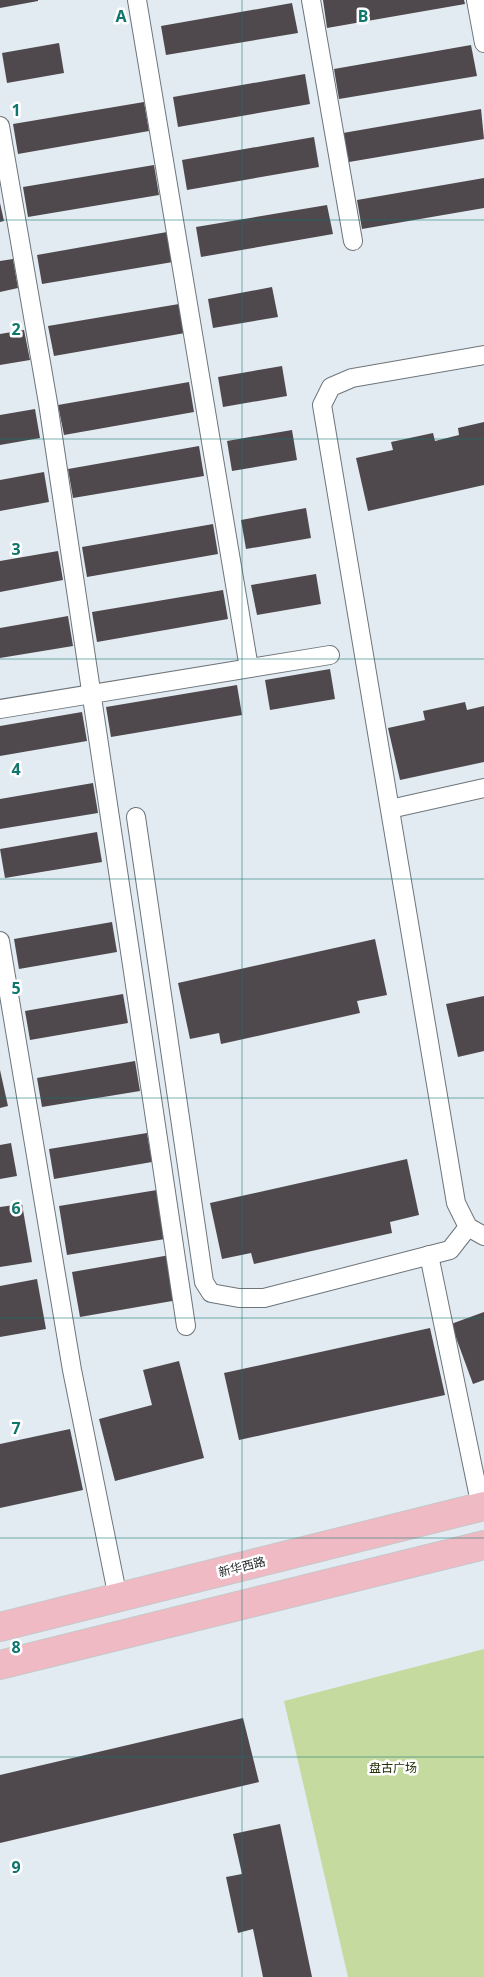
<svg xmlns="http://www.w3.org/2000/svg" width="484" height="1977" font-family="'Noto Sans','Noto Sans SC',sans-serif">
	<rect width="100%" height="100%" fill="#e3ebf2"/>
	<polygon fill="#c5da9f" points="484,1649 484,1977 348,1977 284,1701"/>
	<g fill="#4f494e">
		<polygon points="0,0 38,0 38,1 0,8"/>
		<polygon points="323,0 464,0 465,4 327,28"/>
		<polygon points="292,3 298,33 166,55 161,26"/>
		<polygon points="59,43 64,73 7,83 2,53"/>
		<polygon points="471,45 477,76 339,99 334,69"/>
		<polygon points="305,74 310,104 178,127 173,97"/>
		<polygon points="144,102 149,131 18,154 13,124"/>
		<polygon points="481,109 484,139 349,162 343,133"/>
		<polygon points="314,137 319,167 187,190 182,160"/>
		<polygon points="154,165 159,195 28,217 23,187"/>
		<polygon points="484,178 484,208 362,229 357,200"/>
		<polygon points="0,203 4,221 0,222"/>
		<polygon points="327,205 333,234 201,257 196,227"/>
		<polygon points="167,232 173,262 42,284 37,255"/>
		<polygon points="13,259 18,288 0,292 0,261"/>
		<polygon points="272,287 278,317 213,328 208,299"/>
		<polygon points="179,304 185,333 54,356 48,326"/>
		<polygon points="24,330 30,360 0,365 0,334"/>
		<polygon points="282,366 287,396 223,407 218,377"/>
		<polygon points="189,382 194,412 64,435 58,405"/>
		<polygon points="35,409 40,438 0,445 0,415"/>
		<polygon points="484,422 484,485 368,511 356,458 393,450 391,442 433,433 435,441 459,435 458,428"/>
		<polygon points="292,430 297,460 232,471 227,441"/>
		<polygon points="199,446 204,476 73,498 68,469"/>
		<polygon points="44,472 49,502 0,511 0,480"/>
		<polygon points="306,508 311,538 246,549 241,520"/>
		<polygon points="213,524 218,554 87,577 82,547"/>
		<polygon points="58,551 63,580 0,592 0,561"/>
		<polygon points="316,574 321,604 257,615 251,585"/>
		<polygon points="223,590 228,619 97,642 92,612"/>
		<polygon points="68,616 73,646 0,658 0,628"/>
		<polygon points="330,669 335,699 270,710 265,680"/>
		<polygon points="237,685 242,715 111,737 106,707"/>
		<polygon points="465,702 467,710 484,706 484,762 400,780 388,728 425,720 423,711"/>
		<polygon points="82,712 87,741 0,756 0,726"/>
		<polygon points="93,783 98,813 0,829 0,799"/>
		<polygon points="97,832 102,862 5,878 0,849"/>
		<polygon points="112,922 117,952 19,969 14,939"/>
		<polygon points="375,939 387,995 357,1001 360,1013 221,1044 219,1033 190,1039 178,983"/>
		<polygon points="123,994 128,1023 30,1040 25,1011"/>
		<polygon points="484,996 484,1051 458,1057 446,1004"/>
		<polygon points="135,1061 140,1091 42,1107 37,1078"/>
		<polygon points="0,1070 8,1106 0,1108"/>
		<polygon points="147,1133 152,1162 54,1179 49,1149"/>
		<polygon points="11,1143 17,1176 0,1179 0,1145"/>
		<polygon points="407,1159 419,1215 390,1222 392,1233 254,1264 251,1253 222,1259 210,1203"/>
		<polygon points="157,1190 165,1239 67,1255 59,1206"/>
		<polygon points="22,1204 32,1262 0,1267 0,1207"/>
		<polygon points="170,1255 178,1300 80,1317 72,1272"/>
		<polygon points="37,1279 46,1329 0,1337 0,1286"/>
		<polygon points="484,1312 484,1380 473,1384 451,1324"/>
		<polygon points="430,1328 445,1395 239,1440 224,1373"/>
		<polygon points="179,1361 204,1458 115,1481 99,1419 152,1405 143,1370"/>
		<polygon points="70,1429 83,1490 0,1508 0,1444"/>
		<polygon points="243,1718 259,1782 0,1843 0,1775"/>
		<polygon points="280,1824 312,1977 263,1977 253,1929 238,1933 226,1877 242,1874 233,1834"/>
	</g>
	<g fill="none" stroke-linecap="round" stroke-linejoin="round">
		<g stroke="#6d757b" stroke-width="20">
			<g id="lane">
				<polyline points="137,0 249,668"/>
				<polyline points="311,0 353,241"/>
				<polyline points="476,0 484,43"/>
				<polyline points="0,126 48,403 186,1326"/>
				<polyline points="484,355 352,378 331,387 322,405 456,1203 468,1227 484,1236"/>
				<polyline points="0,709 330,655"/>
				<polyline points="390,809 484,788"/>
				<polyline points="136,817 204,1282 211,1293 239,1298 264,1298 450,1250 468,1227"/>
				<polyline points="0,941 72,1370 118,1598"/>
				<polyline points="429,1255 481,1507"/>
			</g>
		</g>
		<g stroke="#c6c7c7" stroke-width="30">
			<g id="primary">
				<polyline points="0,1627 484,1506"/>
				<polyline points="0,1665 484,1545"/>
			</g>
		</g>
		<use href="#lane" stroke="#fff" stroke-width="18"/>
		<use href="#primary" stroke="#efbac4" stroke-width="28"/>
	</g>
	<path fill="none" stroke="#0f766e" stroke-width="1" stroke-opacity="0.55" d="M242,0V1977M0,220H484M0,439H484M0,659H484M0,879H484M0,1098H484M0,1318H484M0,1538H484M0,1757H484"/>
	<g text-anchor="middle" stroke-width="5" stroke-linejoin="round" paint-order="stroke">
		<g font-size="12" fill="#242729" stroke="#fff">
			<text transform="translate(242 1567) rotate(-14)" y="4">新华西路</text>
		</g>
		<g font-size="12" fill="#232e07" stroke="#fff">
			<text x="393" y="1772">盘古广场</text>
		</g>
	</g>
	<g font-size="16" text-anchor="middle" font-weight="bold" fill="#0f766e" stroke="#fff" stroke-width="5" stroke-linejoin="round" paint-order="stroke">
		<text x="121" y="22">A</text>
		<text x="363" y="22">B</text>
		<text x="16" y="116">1</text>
		<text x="16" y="335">2</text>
		<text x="16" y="555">3</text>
		<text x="16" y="775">4</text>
		<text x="16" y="994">5</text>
		<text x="16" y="1214">6</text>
		<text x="16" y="1434">7</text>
		<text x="16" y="1653">8</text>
		<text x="16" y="1873">9</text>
	</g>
</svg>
